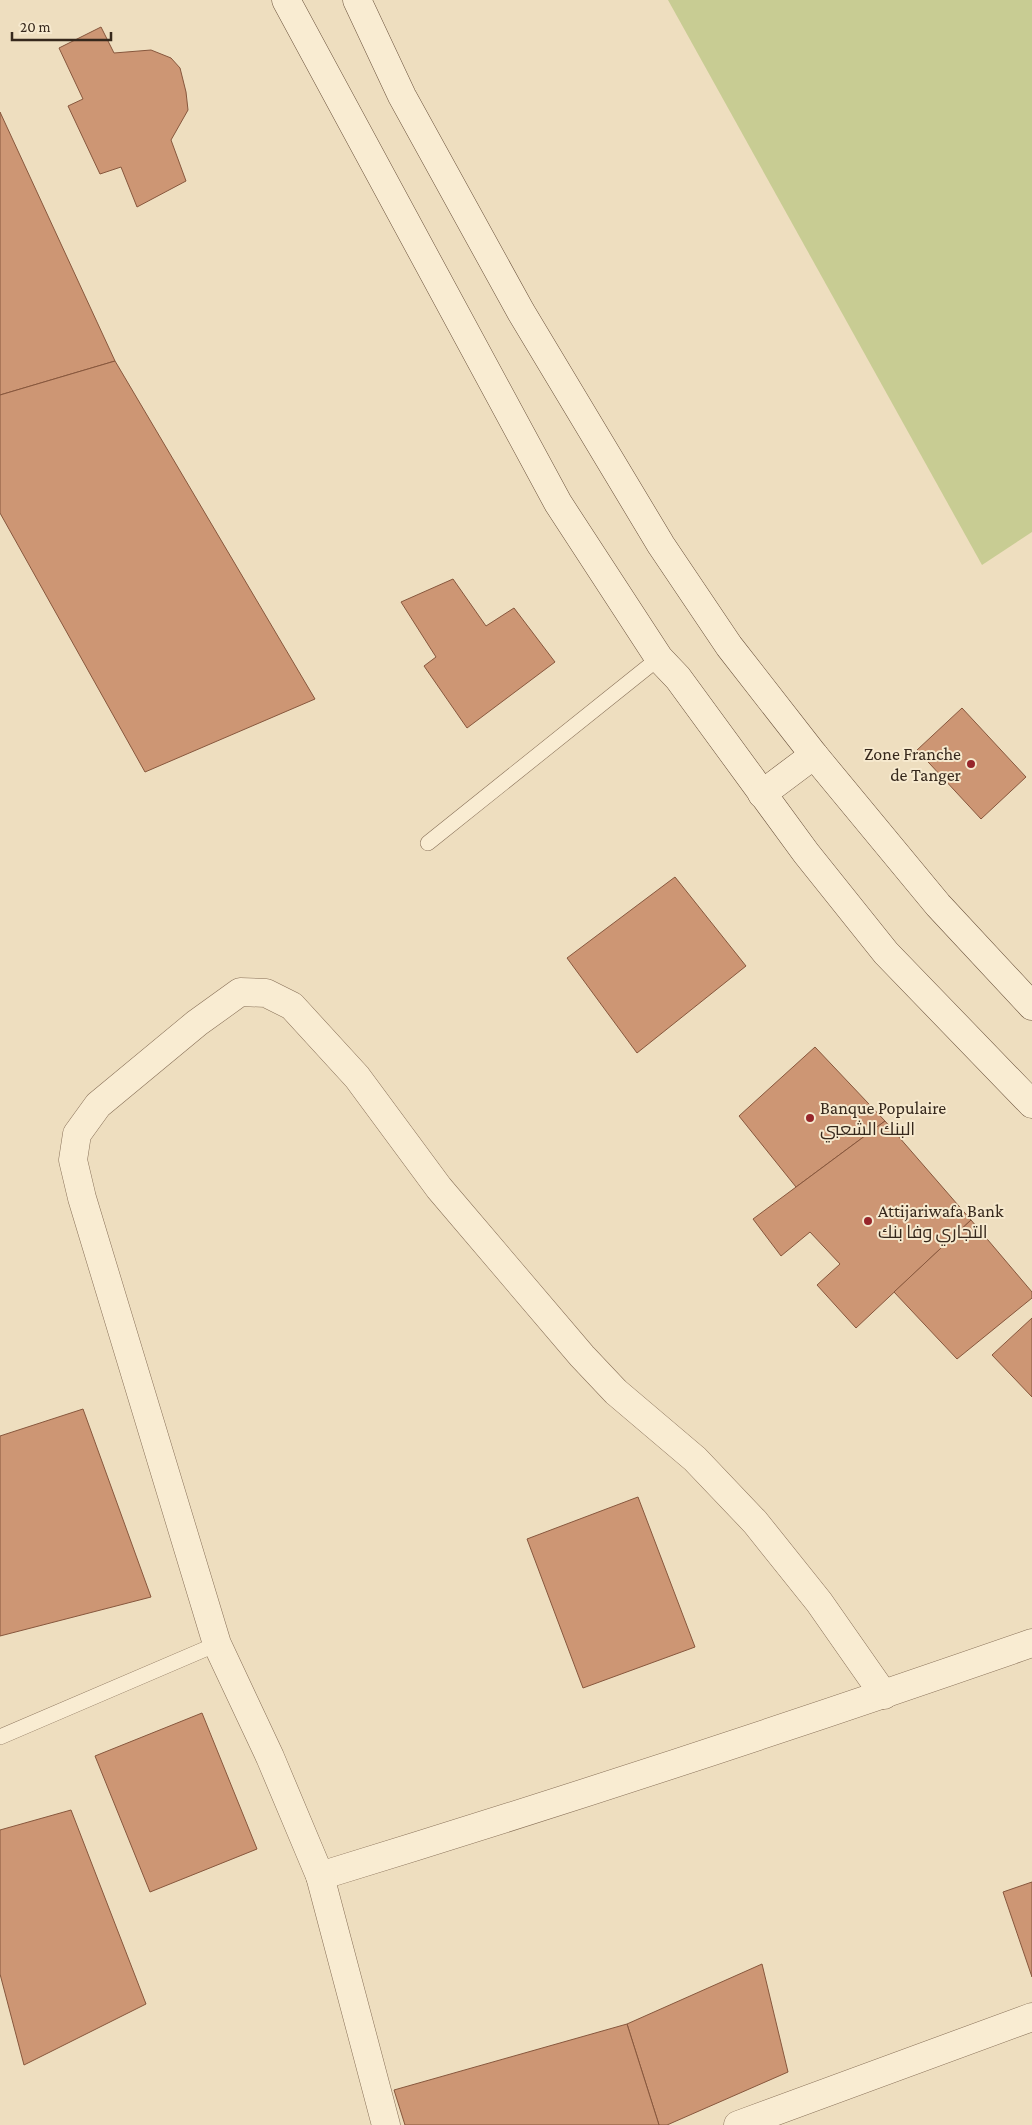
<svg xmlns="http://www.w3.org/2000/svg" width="1032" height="2125" font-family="'Crimson Pro',Cairo,serif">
	<rect width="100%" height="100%" fill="#eedebf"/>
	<polygon fill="#c8cc93" points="668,0 1032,0 1032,532 982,565"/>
	<g fill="#cd9674" stroke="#87573d">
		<polygon points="101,27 114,53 151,50 171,58 180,68 186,92 188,110 171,140 186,181 137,207 121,167 100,174 68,106 83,99 59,48"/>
		<polygon points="0,112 115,361 0,395"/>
		<polygon points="115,361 315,699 145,772 0,513 0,395"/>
		<polygon points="453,579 486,626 514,608 555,662 467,728 424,666 436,657 401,602"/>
		<polygon points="962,708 1026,777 981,819 917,750"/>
		<polygon points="675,877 746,966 637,1053 567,958"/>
		<polygon points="815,1047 885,1121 796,1187 739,1116"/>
		<polygon points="885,1121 971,1220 856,1328 817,1285 840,1264 810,1232 781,1256 753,1219"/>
		<polygon points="971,1220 1032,1292 1032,1298 957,1359 894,1292"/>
		<polygon points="1032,1318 1032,1397 992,1355"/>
		<polygon points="83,1409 151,1597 0,1636 0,1436"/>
		<polygon points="638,1497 695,1647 583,1688 527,1539"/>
		<polygon points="202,1713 257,1849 150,1892 95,1756"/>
		<polygon points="71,1810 146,2004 24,2065 0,1974 0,1830"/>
		<polygon points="1032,1882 1032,1977 1003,1892"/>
		<polygon points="762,1964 788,2072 667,2125 659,2125 627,2024"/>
		<polygon points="627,2024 659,2125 405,2125 394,2090"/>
	</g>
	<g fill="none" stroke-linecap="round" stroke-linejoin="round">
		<g stroke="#876f57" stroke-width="16">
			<g id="lane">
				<polyline points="428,843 659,658"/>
				<polyline points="0,1737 217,1644"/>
			</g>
		</g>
		<g stroke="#876f57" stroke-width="29">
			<g id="street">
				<path d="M320,1876C559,1803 796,1725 1032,1643"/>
				<polyline points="386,2125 320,1876 270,1757 217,1644 82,1198 73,1160 77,1134 98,1105 197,1023 240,992 266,993 292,1006 357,1077 439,1188 582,1356 616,1392 695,1459 755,1522 819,1602 884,1695"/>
				<polyline points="738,2125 1032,2017"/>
			</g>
		</g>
		<g stroke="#69503a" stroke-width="29">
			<g id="secondary">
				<polyline points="286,0 558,503 659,658 678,678 806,853 886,953 1032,1104"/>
				<polyline points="357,0 402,96 521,312 661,545 729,646 814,755 938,905 1032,1006"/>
				<polyline points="762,794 814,755"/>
			</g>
		</g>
		<use href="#lane" stroke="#f9ecd2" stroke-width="15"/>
		<use href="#street" stroke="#f9ecd2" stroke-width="28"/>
		<use href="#secondary" stroke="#f9ecd2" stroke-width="28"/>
	</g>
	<g fill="#97262b" stroke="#f6e9ce" stroke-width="2">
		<circle cx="971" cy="764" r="5"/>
		<circle cx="810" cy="1118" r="5"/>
		<circle cx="868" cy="1221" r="5"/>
	</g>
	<g text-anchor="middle" stroke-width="4" stroke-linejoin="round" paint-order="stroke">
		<g font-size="18" fill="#36281c" stroke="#f6e9ce" text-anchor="start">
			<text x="961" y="760" text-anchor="end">Zone Franche<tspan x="961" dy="21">de Tanger</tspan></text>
			<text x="820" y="1114">Banque Populaire<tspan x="820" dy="21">البنك الشعبي</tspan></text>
			<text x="878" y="1217">Attijariwafa Bank<tspan x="878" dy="21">التجاري وفا بنك</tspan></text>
		</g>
	</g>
	<path d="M12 32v8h99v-8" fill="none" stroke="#36281c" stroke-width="2.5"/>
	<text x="20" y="32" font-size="15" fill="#36281c" stroke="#f6e9ce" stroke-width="4" paint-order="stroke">20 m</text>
</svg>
